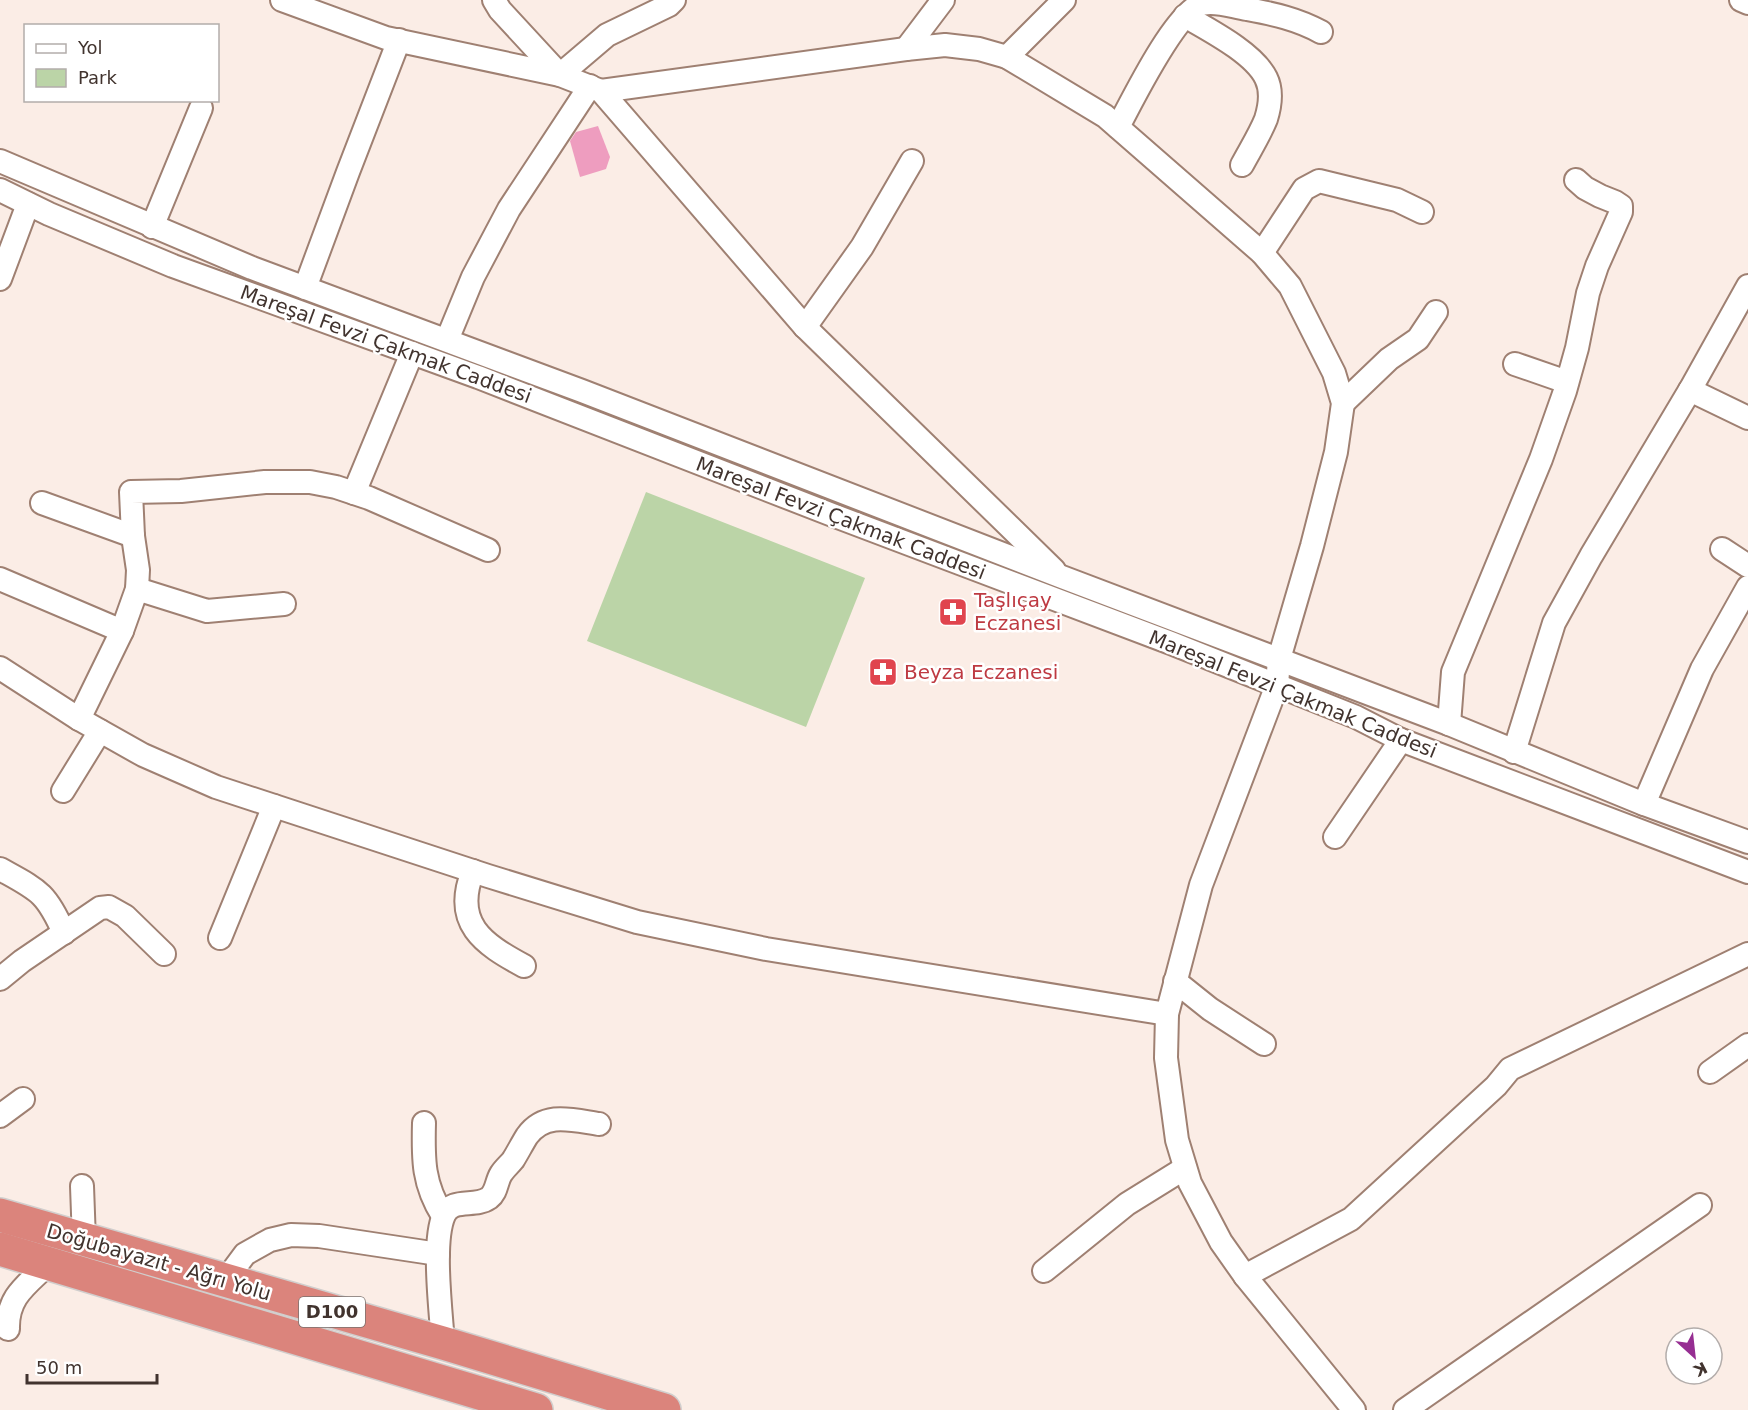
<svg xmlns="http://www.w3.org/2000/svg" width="1748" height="1410" font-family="'DejaVu Sans',sans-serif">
	<rect width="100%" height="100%" fill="#fbede6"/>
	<polygon fill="#bbd4a7" points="646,492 865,578 806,727 587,641"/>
	<polygon fill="#ee9dbf" points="598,126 610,157 606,169 580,177 570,141 576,132"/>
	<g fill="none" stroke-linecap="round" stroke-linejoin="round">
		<g stroke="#9f8072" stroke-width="26">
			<g id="minor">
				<polyline points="282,0 386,38 560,75 607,35 669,5 674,0"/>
				<polyline points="494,0 500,10 560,75 601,91 805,327 1054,570"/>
				<polyline points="1741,0 1748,3"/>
				<path d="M1185,16C1209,30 1254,53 1266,78C1272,90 1270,106 1266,119C1260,134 1250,150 1242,165"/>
				<polyline points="906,49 943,0"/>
				<polyline points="1007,57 1064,0"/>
				<polyline points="601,91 906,49 945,45 979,49 1007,57 1105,116 1262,253 1290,286 1334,373 1343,403 1336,452 1312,546 1279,659 1277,685 1201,885 1167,1014 1166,1058 1177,1140 1190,1183 1221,1242 1245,1276 1354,1410"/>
				<path d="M1118,127C1132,101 1175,12 1202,4C1216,0 1233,7 1247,9C1274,14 1297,19 1321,32"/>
				<polyline points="0,161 252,268 582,391 1062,577 1449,724 1644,804 1748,842"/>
				<polyline points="0,190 49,214 173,266 478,377 835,516 1171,643 1356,717 1401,740 1748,872"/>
				<polyline points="152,227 201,108"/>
				<polyline points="1262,253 1304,189 1319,181 1397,200 1422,212"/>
				<polyline points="0,279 28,204"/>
				<polyline points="305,288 348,172 399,40"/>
				<polyline points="805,327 862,247 912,161"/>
				<polyline points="447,340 473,277 509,209 590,86"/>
				<polyline points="1515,364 1567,382"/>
				<polyline points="1690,390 1748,418"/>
				<polyline points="1343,403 1389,359 1418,339 1436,312"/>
				<polyline points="354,493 412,353"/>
				<polyline points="42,503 133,536"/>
				<polyline points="1722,549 1748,566"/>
				<polyline points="0,579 122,631"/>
				<polyline points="137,589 207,611 284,604"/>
				<polyline points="0,668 79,719 143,755 216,787 488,876 637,922 766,949 1167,1014"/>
				<polyline points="79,719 122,631 137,589 138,570 133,536 131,492 181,491 265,482 310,482 336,487 369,498 488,550"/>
				<polyline points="1449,724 1453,672 1541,459 1565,391 1577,348 1588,293 1597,266 1621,212 1621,206 1615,202 1600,196 1585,188 1576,180"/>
				<polyline points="1514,752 1554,623 1591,556 1690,390 1748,286"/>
				<polyline points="63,791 100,731"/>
				<polyline points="1644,804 1702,669 1748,587"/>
				<polyline points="1335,837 1401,740"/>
				<path d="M0,869C38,890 46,892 64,933"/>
				<path d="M473,871C452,923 483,944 524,966"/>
				<polyline points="220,938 274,806"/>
				<polyline points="0,979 22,961 100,908 109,907 125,916 164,954"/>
				<polyline points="1175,981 1210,1009 1264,1044"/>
				<polyline points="1710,1072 1748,1045"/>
				<polyline points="0,1116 23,1099"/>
				<path d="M424,1123C423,1160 423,1184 443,1216"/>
				<polyline points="82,1186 84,1241"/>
				<polyline points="1044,1271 1127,1204 1185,1168"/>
				<polyline points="1245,1276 1351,1219 1496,1086 1510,1069 1748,954"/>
				<polyline points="225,1281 245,1254 270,1240 291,1235 319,1236 438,1254"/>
				<path d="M8,1329C7,1296 27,1285 49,1263"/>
				<path d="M443,1343C441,1312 432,1242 444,1215C452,1197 475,1208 489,1198C497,1192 496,1182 501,1174C504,1169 509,1165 513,1160C518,1152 522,1144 527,1136C545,1111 572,1120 599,1124"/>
				<polyline points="1405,1410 1700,1205"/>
			</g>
		</g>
		<g stroke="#d1cecd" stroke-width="36">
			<g id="highway">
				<polyline points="0,1215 443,1343 664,1410"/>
				<polyline points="0,1249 536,1410"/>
			</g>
		</g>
		<use href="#minor" stroke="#fff" stroke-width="22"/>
		<use href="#highway" stroke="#db847c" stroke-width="33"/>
	</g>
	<defs>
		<g id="pharmacy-square" transform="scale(1.5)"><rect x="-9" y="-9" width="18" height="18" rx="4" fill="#e0444e" stroke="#fff"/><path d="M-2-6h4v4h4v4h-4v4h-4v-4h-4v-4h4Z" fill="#fff"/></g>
	</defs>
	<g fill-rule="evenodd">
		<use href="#pharmacy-square" x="953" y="612"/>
		<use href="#pharmacy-square" x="883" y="672"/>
	</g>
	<g text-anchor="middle" stroke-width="5" stroke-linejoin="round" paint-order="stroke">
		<rect fill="#fff" stroke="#7a706d" stroke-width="1.5" x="299" y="1297" width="66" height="30" rx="4.5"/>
		<g font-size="18" font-weight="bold" fill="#41332e">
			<text x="332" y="1318">D100</text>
		</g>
		<g font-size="20" fill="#41332e" stroke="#fff">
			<text transform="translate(386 344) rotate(20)" y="7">Mareşal Fevzi Çakmak Caddesi</text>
			<text transform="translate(841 518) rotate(21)" y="7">Mareşal Fevzi Çakmak Caddesi</text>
			<text transform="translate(1293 694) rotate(22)" y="7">Mareşal Fevzi Çakmak Caddesi</text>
			<text transform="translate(159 1262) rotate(16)" y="7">Doğubayazıt - Ağrı Yolu</text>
		</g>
		<g font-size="20" fill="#be3a42" stroke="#fff" text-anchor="start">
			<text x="974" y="607">Taşlıçay<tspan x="974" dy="23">Eczanesi</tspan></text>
			<text x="904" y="679">Beyza Eczanesi</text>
		</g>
	</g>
	<rect x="24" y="24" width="195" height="78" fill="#ffffff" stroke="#b3adab" stroke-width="1.5"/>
	<rect x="36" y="44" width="30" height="9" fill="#ffffff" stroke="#b3adab" stroke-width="1.5"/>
	<text x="78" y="54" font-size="18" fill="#41332e">Yol</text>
	<rect x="36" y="69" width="30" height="18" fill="#bbd4a7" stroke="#b3adab" stroke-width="1.5"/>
	<text x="78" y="84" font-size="18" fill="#41332e">Park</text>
	<g transform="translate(1694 1356) rotate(153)"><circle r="28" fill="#ffffff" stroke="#b3adab" stroke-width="1.5"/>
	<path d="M0-4.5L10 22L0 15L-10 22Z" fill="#962e92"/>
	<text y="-9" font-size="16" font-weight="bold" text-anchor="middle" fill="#41332e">K</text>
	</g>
	<path d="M27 1374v9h130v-9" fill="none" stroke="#41332e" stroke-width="3"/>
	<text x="36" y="1374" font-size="18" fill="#41332e" stroke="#ffffff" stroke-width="4.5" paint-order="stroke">50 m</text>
</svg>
